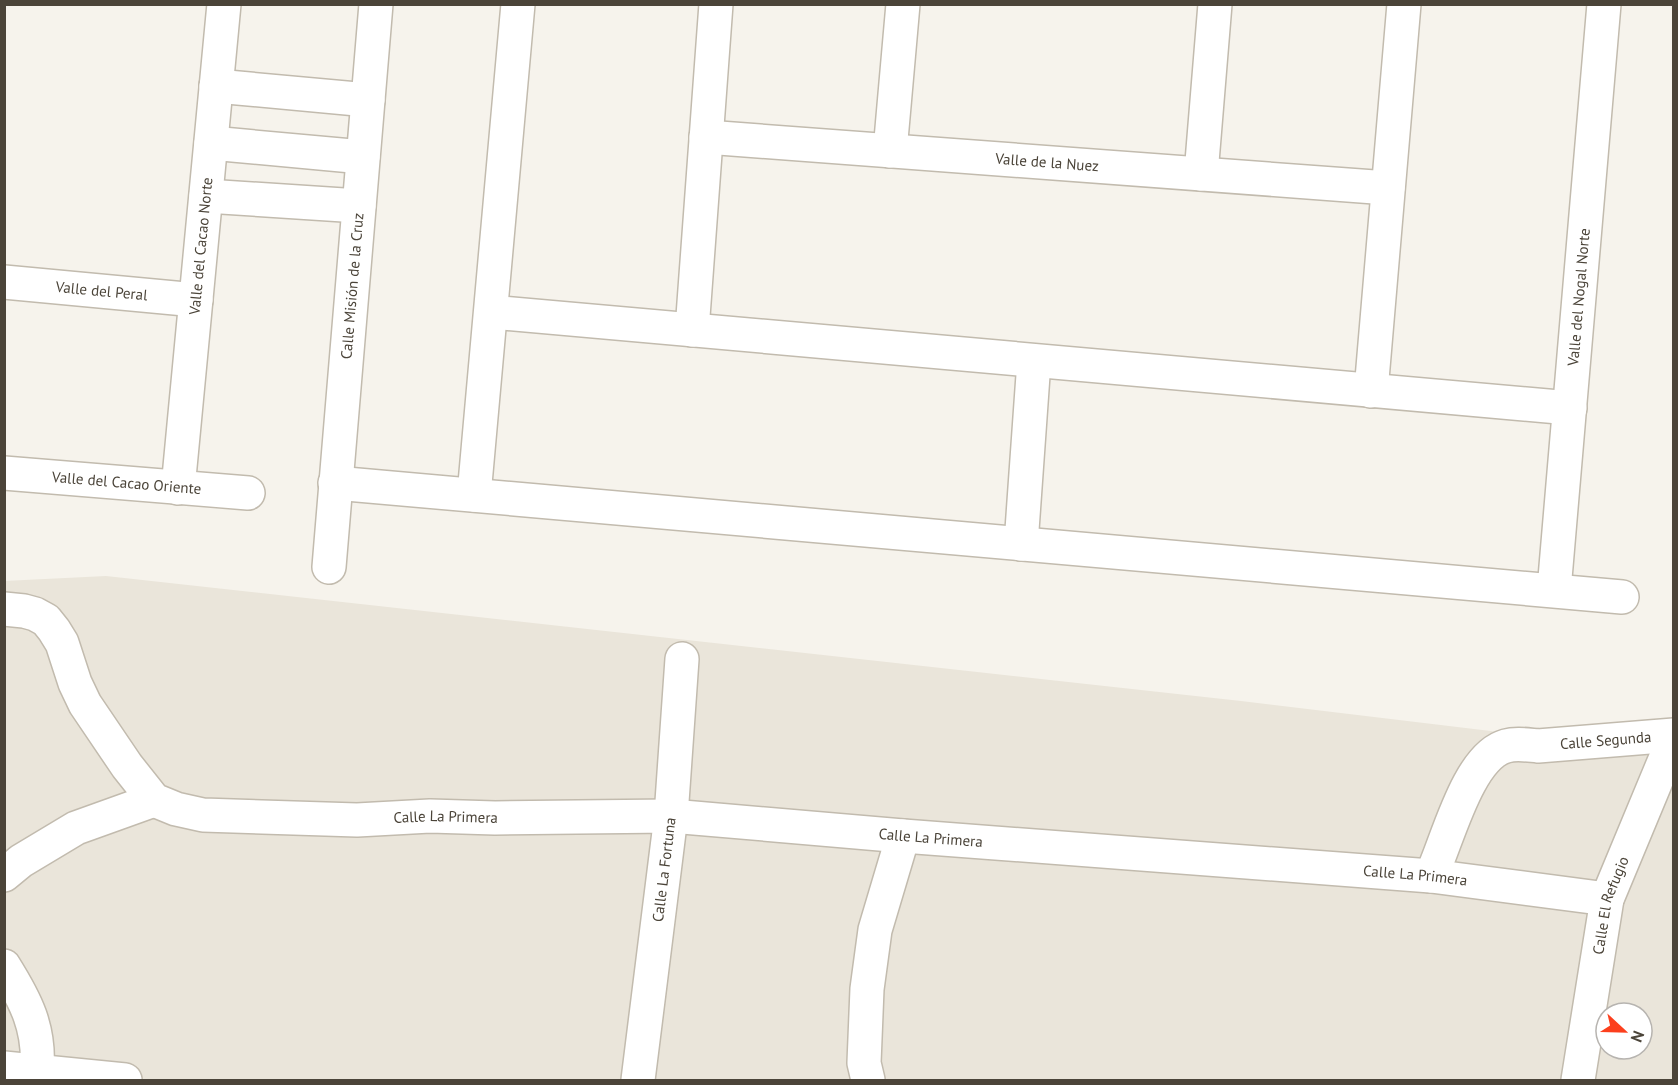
<svg xmlns="http://www.w3.org/2000/svg" width="1678" height="1085" font-family="'PT Sans',sans-serif">
	<rect width="100%" height="100%" fill="#f6f3ec"/>
	<path fill="#eae5da" fill-rule="evenodd" d="M106,576L1241,701L1673,753V1080H5L4,581ZM1606,1013H1642V1049H1606Z"/>
	<g fill="none" stroke-linecap="round" stroke-linejoin="round">
		<g stroke="#c2bbae" stroke-width="36">
			<g id="minor">
				<polyline points="216,86 368,100"/>
				<path id="s1" d="M706,137L1388,188"/>
				<polyline points="211,143 363,157"/>
				<polyline points="890,151 903,4"/>
				<polyline points="1201,174 1215,4"/>
				<polyline points="206,196 359,206"/>
				<path id="s2" d="M4,282L196,300"/>
				<polyline points="491,312 1570,408"/>
				<polyline points="692,330 716,4"/>
				<polyline points="1371,391 1404,4"/>
				<path id="s3" d="M4,473L248,493"/>
				<polyline points="335,483 1622,597"/>
				<path id="s4" d="M178,488L224,4"/>
				<polyline points="474,495 518,4"/>
				<polyline points="1021,544 1034,361"/>
				<path id="s5" d="M329,567L376,4"/>
				<path id="s6" d="M1554,590L1604,4"/>
				<path id="s7" d="M4,609L24,611L35,614L46,620L54,630L62,643L75,683L85,704L127,766L154,800L176,809L203,815L357,820L430,816L495,818L671,816L903,836L1431,876L1607,899"/>
				<polyline points="4,875 21,861 76,828 154,800"/>
				<path id="s8" d="M1431,876C1447,843 1467,757 1506,746C1516,743 1527,745 1538,746L1674,735"/>
				<path d="M4,966C26,1001 40,1028 37,1070"/>
				<polyline points="4,1068 125,1080"/>
				<path id="s9" d="M638,1080L671,816L682,659"/>
				<polyline points="868,1080 864,1063 867,989 875,930 903,836"/>
				<path id="s10" d="M1578,1080L1607,899L1674,738"/>
			</g>
		</g>
		<use href="#minor" stroke="#fff" stroke-width="33"/>
	</g>
	<g text-anchor="middle" stroke-width="5" stroke-linejoin="round" paint-order="stroke">
		<g font-size="15" fill="#4b4439" stroke="#fff">
			<text dy="5" stroke="none"><textPath href="#s1" startOffset="342">Valle de la Nuez</textPath></text>
			<text dy="5" stroke="none"><textPath href="#s4" startOffset="243">Valle del Cacao Norte</textPath></text>
			<text dy="5" stroke="none"><textPath href="#s5" startOffset="282">Calle Misión de la Cruz</textPath></text>
			<text dy="5" stroke="none"><textPath href="#s2" startOffset="98">Valle del Peral</textPath></text>
			<text dy="5" stroke="none"><textPath href="#s6" startOffset="294">Valle del Nogal Norte</textPath></text>
			<text dy="5" stroke="none"><textPath href="#s3" startOffset="123">Valle del Cacao Oriente</textPath></text>
			<text dy="5" stroke="none"><textPath href="#s8" startOffset="254">Calle Segunda</textPath></text>
			<text dy="5" stroke="none"><textPath href="#s7" startOffset="550">Calle La Primera</textPath></text>
			<text dy="5" stroke="none"><textPath href="#s7" startOffset="1036">Calle La Primera</textPath></text>
			<text dy="5" stroke="none"><textPath href="#s9" startOffset="212">Calle La Fortuna</textPath></text>
			<text dy="5" stroke="none"><textPath href="#s7" startOffset="1522">Calle La Primera</textPath></text>
			<text dy="5" stroke="none"><textPath href="#s10" startOffset="178">Calle El Refugio</textPath></text>
		</g>
	</g>
	<rect width="1678" height="1085" fill="none" stroke="#4b4439" stroke-width="12"/>
	<g transform="translate(1624 1031) rotate(112)"><circle r="28" fill="#ffffff" stroke="#b7b4b0" stroke-width="1.5"/>
	<path d="M0-4.5L10 22L0 15L-10 22Z" fill="#fc3f1d"/>
	<text y="-9" font-size="16" font-weight="bold" text-anchor="middle" fill="#4b4439">N</text>
	</g>
</svg>
